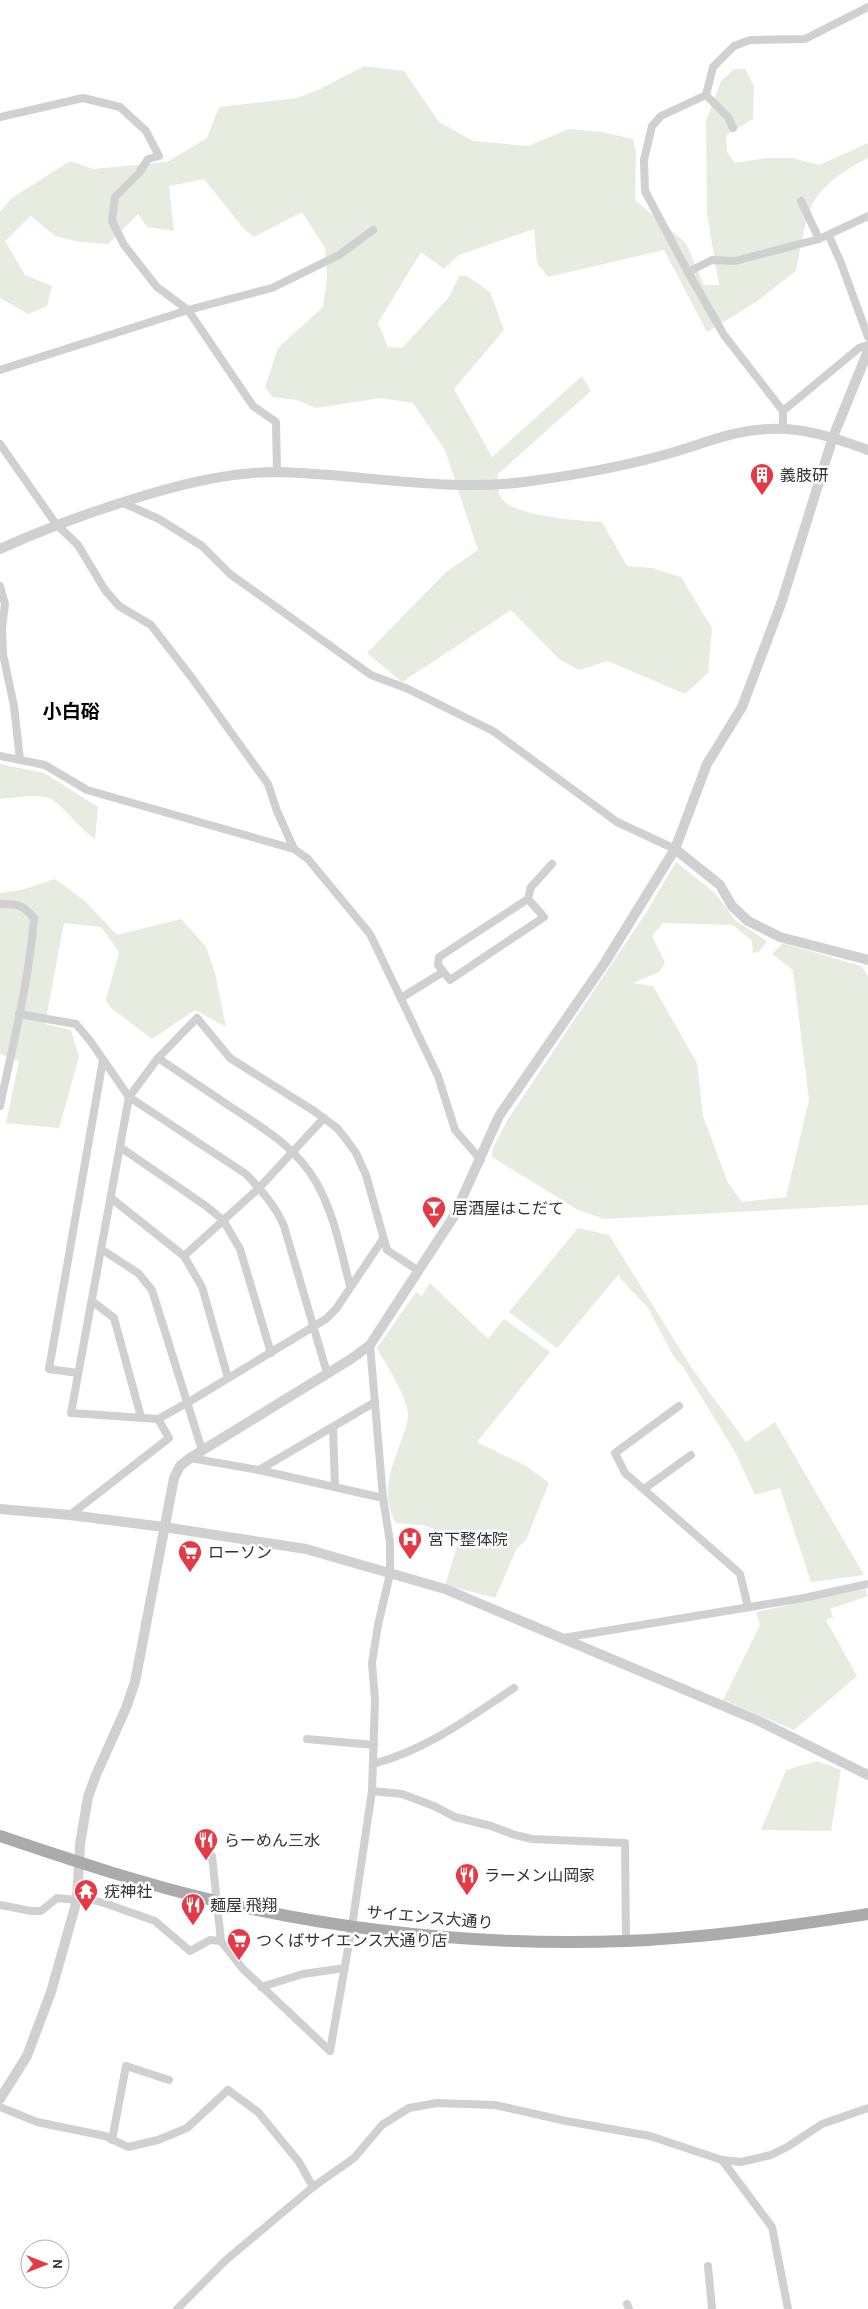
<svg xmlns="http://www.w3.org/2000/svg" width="868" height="2309" font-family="Karla,'Noto Sans JP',sans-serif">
	<rect width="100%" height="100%" fill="#fff"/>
	<g fill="#e6ecdf">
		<path d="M364,66L404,71L439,122L473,141L528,146L569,129L602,132L633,139L636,152L635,200L686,243L704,285H719L707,214L706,121L721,81L734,69H745L754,86L753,119L726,135L727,152L735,163L766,158H793L819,165L868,143V158C851,166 830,180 818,195C806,209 800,252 796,271L756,302L707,332L664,250L548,277L537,263L534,229L459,255L444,269L421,252L378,323L388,347L402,348L449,297L459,276H467L490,292L504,330L454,389L492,457L582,376L591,391L498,474C498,483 496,496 506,503C523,516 579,521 602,522L627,566L652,568L681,577L712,628L708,673L685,694L608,661L579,670L559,659L511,610L402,682L367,653L446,572L478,550L445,450L413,403L381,398L316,408L297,400L272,397L265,387L278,348L323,307L327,277L325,248L302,212L254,237L243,228L204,179L169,186L174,231L147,227L138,214L108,244L80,242L55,236L31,216L5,241L25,275L52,286L47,306L28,314L0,298V212L12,198L70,161L93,169L167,162L207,138L219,107L297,98L320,89Z"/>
		<path d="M0,764L44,773L98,807L95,839C79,828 69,812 54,801C42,792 15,798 0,799Z"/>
		<polygon points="676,862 715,893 736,921 767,941 759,952 753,953 752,941 733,925 663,923 652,936 665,963 659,972 633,983 653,986 697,1063 703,1116 728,1183 742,1202 786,1197 809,1100 793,970 772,954 783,943 861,966 868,976 868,1205 604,1219 578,1210 492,1157 493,1148 508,1119 647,911"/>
		<polygon points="55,879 84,900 117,935 181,919 206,947 215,973 226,1027 195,1010 152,1039 111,1008 106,1000 119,952 101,927 64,923 45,1024 71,1030 79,1057 59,1128 6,1123 19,1061 0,1054 0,893 21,890"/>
		<polygon points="578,1228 609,1235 693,1370 746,1442 775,1422 864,1575 811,1582 780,1488 755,1495 735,1452 683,1367 674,1357 648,1308 619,1277 619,1274 557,1348 509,1312"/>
		<path d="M430,1283L488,1339L504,1319L550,1352L477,1442L528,1467L549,1483L526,1540L517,1548L495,1598L445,1585L460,1537L422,1525L396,1523C379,1494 392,1467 402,1439C405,1430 410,1419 407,1409C402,1388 387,1367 377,1348L416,1292L422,1296Z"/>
		<polygon points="865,1589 868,1596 830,1609 833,1617 826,1620 857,1676 794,1730 723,1700 760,1625 756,1612"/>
		<polygon points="817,1761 841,1770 831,1831 761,1830 786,1770"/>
	</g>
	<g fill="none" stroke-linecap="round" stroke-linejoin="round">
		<g stroke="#d0d0d0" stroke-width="8">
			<polyline points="706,95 713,67 734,46 750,40 805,39 868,7"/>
			<polyline points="706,95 728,117 733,128"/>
			<polyline points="0,117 83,98 120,107 146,131 159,156 148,159 139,173 115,197 112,221 124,245 157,287 188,310 253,406 276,422 277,472"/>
			<polyline points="801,201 819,239"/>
			<polyline points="829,236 841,263 868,337"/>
			<polyline points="688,272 645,191 644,160 652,126 661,116 706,95"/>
			<polyline points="0,370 188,310 272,288 339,255 373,230"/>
			<polyline points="783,411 859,348 868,345"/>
			<polyline points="783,429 783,411 724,335 688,272 712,260 735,261 819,239 868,216"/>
			<polyline points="0,444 56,524 78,545 105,590 119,606 151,625 192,678 268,784 277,811 294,849 308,859 370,934 438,1076 455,1130 481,1160"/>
			<polyline points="121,502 159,519 202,546 230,574 371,675 406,688 493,731 617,822 675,849"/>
			<polyline points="0,586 5,604 2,628 3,654 14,706 20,760"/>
			<polyline points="0,756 45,765 87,790 294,849"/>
			<polygon points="528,899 544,917 450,980 438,965 439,957"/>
			<polyline points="528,899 531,887 552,864"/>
			<path d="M0,904C18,904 22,904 34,918C29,981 13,1044 0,1106"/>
			<polyline points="401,998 443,972"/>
			<path d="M19,1014L76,1024L91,1042L129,1097L246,1174C261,1190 275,1205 284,1226L327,1373"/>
			<path d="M158,1058C183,1075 207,1091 231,1107C263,1128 296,1147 316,1182C334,1213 341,1251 350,1286"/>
			<polyline points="120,1147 206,1206 223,1220 240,1249 271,1353"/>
			<polyline points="111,1198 184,1256 202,1287 228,1378"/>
			<polyline points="383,1239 336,1309 326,1319 187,1403 158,1419 71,1413 129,1097 158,1058 197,1018 230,1058 314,1111 337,1128 346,1139 356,1153 366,1175 387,1250 419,1271"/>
			<polyline points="101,1249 138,1273 152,1290 202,1450"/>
			<polyline points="184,1256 259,1188 324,1118"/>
			<polyline points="92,1301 114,1318 141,1417"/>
			<polyline points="78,1373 49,1369 103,1060"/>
			<polyline points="679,1406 615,1453 625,1473 737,1571 740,1574 748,1607"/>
			<polyline points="333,1427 335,1487"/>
			<polyline points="190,1458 259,1470 383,1498"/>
			<polyline points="259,1470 375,1402"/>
			<polyline points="644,1489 691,1455"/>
			<polyline points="70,1515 169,1438 158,1419"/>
			<polyline points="563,1638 804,1598 868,1584"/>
			<polyline points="307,1739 374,1745"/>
			<path d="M373,1764C426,1750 469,1718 514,1688"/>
			<polyline points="372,1791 402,1794 434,1806 455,1817 491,1826 515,1835 532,1839 625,1843 626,1941"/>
			<polyline points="212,1856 221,1941"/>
			<polyline points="77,1896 104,1903 155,1921 190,1951 210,1940 221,1941 243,1969 330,2051"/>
			<polyline points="0,1905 31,1911 41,1911 57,1898 77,1900"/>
			<polyline points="261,1987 303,1974 345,1968"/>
			<polyline points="330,2051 352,1926 372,1791 375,1700 372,1663 378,1625 390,1574 390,1542 383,1498 370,1345"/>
			<polyline points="0,2107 37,2122 105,2136 128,2147 158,2140 187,2128 228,2090 258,2112 299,2162 313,2187"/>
			<polyline points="112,2140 126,2066 169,2080"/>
			<polyline points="722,2160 772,2227 788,2309"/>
			<polyline points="708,2266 712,2309"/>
			<polyline points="627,2304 629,2309"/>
			<polyline points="177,2309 226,2260 313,2187 354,2158 382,2125 409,2108 437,2103 495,2105 566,2121 650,2136 722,2160 741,2162 771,2155 787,2147 822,2124 868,2108"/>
		</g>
		<g stroke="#d0d0d0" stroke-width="10">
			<path d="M0,549C48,527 96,510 146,495C190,482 232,472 278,472C359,474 444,492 524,482C569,476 616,468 660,456C696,447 731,430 768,429C804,427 835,438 868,450"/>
			<polyline points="675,849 720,885 732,906 748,921 780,937 868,960"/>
			<polyline points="0,1509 70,1515 164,1527 306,1549 445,1589 759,1721 868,1775"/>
			<polyline points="0,2099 27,2056 51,1992 77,1900 80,1844 88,1797 96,1775 126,1708 135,1682 174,1478 180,1466 190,1458 351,1359 370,1345 454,1216 499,1116 604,964 675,849 707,764 742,707 782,601 833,437 868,351"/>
		</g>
		<path stroke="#ababab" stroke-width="12" d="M0,1836C71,1860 143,1884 216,1901C349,1932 490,1946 626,1941C707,1938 787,1926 868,1914"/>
	</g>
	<defs>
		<g id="building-pin" transform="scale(1.25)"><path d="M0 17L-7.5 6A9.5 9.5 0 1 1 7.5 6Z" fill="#e63946" stroke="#fff"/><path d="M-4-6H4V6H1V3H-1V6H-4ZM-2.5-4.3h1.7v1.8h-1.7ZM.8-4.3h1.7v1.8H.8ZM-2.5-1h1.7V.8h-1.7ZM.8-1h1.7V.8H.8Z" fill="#fff"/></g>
		<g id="bar-pin" transform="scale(1.25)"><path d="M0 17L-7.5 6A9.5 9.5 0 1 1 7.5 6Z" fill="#e63946" stroke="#fff"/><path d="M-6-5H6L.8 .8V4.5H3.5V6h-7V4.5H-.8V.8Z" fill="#fff"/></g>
		<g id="hospital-pin" transform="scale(1.25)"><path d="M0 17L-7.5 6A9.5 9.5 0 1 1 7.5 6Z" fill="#e63946" stroke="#fff"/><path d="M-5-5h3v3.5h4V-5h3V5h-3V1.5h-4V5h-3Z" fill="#fff"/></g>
		<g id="supermarket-pin" transform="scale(1.25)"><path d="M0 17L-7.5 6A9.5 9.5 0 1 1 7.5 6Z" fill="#e63946" stroke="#fff"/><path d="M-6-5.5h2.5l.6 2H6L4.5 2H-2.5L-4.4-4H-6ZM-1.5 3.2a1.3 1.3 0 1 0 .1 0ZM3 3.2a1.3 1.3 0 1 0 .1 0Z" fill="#fff"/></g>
		<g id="restaurant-pin" transform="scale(1.25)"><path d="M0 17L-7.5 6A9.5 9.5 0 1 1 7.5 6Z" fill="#e63946" stroke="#fff"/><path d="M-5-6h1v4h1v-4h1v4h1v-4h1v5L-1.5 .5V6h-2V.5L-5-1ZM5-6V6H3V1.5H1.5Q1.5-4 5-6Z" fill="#fff"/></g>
		<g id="temple-pin" transform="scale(1.25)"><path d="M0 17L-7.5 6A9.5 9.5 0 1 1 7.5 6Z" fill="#e63946" stroke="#fff"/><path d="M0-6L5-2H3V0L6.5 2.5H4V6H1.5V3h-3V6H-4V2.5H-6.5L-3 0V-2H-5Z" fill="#fff"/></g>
	</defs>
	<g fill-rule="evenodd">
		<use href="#building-pin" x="762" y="475"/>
		<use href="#bar-pin" x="434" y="1208"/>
		<use href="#hospital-pin" x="410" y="1539"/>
		<use href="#supermarket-pin" x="190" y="1552"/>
		<use href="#restaurant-pin" x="206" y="1840"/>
		<use href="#restaurant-pin" x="467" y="1875"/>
		<use href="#temple-pin" x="86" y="1891"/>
		<use href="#restaurant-pin" x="193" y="1905"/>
		<use href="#supermarket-pin" x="239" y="1940"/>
	</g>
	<g text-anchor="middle" stroke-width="5" stroke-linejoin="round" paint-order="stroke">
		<g font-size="16" fill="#333" stroke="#fff" text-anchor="start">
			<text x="780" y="481">義肢研</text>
			<text x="452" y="1214">居酒屋はこだて</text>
			<text x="428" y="1545">宮下整体院</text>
			<text x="208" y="1558">ローソン</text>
			<text x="224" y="1846">らーめん三水</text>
			<text x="484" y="1881">ラーメン山岡家</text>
			<text x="104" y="1897">疣神社</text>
			<text x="210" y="1911">麺屋 飛翔</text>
			<text x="256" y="1946">つくばサイエンス大通り店</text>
		</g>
		<g font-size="16" fill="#333" stroke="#fff">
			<text transform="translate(430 1917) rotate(5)" y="6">サイエンス大通り</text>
		</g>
		<g font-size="19" font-weight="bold" fill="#000" stroke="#fff">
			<text x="71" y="718">小白硲</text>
		</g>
	</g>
	<g transform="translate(45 2264) rotate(90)"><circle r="24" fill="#ffffff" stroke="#adadad"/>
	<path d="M0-4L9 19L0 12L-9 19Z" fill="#e63946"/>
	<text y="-8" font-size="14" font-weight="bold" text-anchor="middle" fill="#333333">N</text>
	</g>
</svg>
